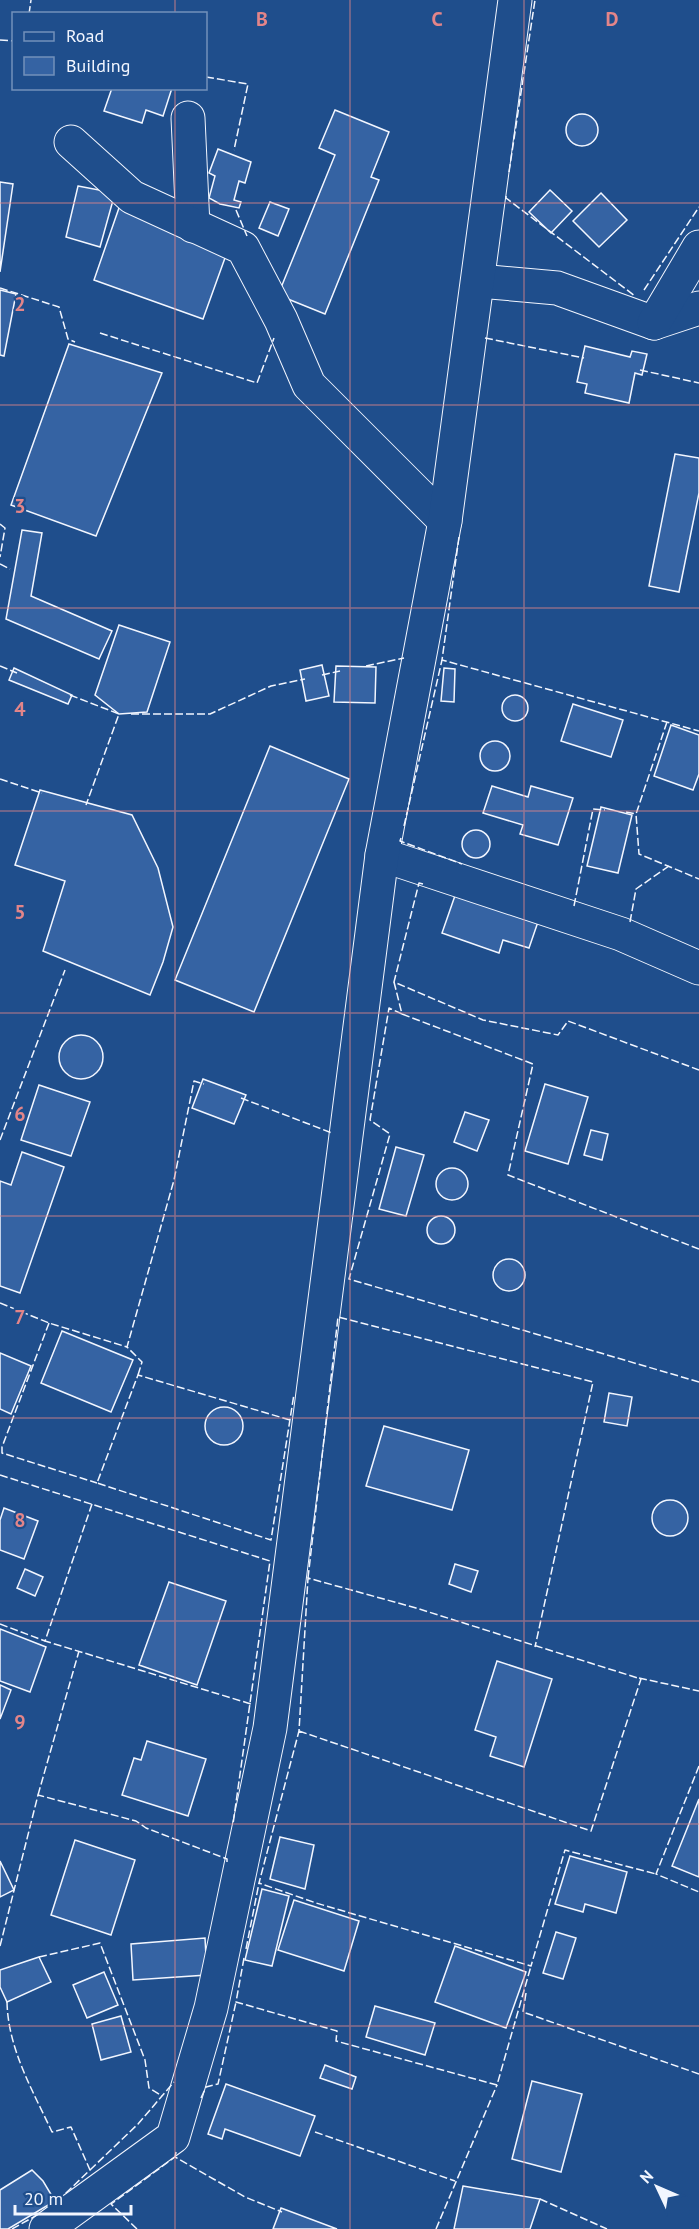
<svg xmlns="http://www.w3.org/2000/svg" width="699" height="2229" font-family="'PT Sans',sans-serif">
	<rect width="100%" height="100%" fill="#1f4e8c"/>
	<g fill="#3563a3" stroke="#f2f6ff" stroke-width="1.5">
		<polygon points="112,88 172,88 163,116 146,110 142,123 104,111"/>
		<polygon points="335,110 389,132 371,177 379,180 325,314 278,295 335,155 319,148"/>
		<circle cx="582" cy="130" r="16"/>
		<polygon points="218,149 251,162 245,183 239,181 234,200 241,202 239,208 220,204 209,198 215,176 209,173"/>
		<polygon points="0,182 13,184 0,272"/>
		<polygon points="78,186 115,193 100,247 66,237"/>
		<polygon points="550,190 572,211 551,233 529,212"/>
		<polygon points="601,193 627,220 599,247 573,221"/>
		<polygon points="270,202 289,209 278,236 259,228"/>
		<polygon points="120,205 230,244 203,319 94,280"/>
		<polygon points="0,290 16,294 4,356 0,355"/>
		<polygon points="69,344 162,373 96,536 11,505"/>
		<polygon points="585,346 630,357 632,351 647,354 642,375 635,373 629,403 585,393 587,384 577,382"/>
		<polygon points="675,454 699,458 699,493 679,592 649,586"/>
		<polygon points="22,530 42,533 31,596 112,631 99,659 6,619"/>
		<polygon points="119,625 170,642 147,712 119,714 95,695"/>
		<polygon points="322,665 329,696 306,701 300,670"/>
		<polygon points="336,666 376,667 375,703 334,702"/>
		<polygon points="14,668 72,695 68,704 9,680"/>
		<polygon points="444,668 455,669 454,702 441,701"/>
		<circle cx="515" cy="708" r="13"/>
		<polygon points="573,704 623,720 611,757 561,741"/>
		<polygon points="671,725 699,735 699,774 693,790 654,776"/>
		<circle cx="495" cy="756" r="15"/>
		<polygon points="270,746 349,779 254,1012 175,980"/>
		<polygon points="492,786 528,797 531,786 573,798 558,845 520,834 523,825 483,813"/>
		<polygon points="40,790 132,815 158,868 173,927 163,962 150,995 43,951 65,881 15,865"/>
		<polygon points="601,807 632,815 618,873 587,866"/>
		<circle cx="476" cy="844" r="14"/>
		<polygon points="458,887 540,916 529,948 503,940 499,953 442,933"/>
		<circle cx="81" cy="1057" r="22"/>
		<polygon points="203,1079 246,1095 234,1124 192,1108"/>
		<polygon points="545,1084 588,1097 568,1164 525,1151"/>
		<polygon points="39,1085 90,1102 71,1156 21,1140"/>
		<polygon points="465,1112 489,1120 477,1151 454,1142"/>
		<polygon points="591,1130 608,1134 602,1160 584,1155"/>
		<polygon points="396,1147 424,1155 406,1216 379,1209"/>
		<polygon points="22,1152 64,1167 20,1293 0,1286 0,1181 11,1185"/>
		<circle cx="452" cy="1184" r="16"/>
		<circle cx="441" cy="1230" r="14"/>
		<circle cx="509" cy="1275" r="16"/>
		<polygon points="62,1331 133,1360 111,1412 41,1383"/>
		<polygon points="0,1353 31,1366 11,1414 0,1409"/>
		<polygon points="609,1393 632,1397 627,1426 604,1422"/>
		<circle cx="224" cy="1426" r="19"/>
		<polygon points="384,1426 469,1450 452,1510 366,1486"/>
		<circle cx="670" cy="1518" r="18"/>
		<polygon points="4,1508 38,1521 24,1559 0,1550 0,1520"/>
		<polygon points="455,1564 478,1571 471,1592 449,1584"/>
		<polygon points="25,1569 43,1577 35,1596 17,1588"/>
		<polygon points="169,1582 226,1601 197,1685 139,1665"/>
		<polygon points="0,1629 46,1647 30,1692 0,1681"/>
		<polygon points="497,1661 552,1679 524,1767 490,1756 496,1737 475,1730"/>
		<polygon points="0,1685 11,1690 0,1719"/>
		<polygon points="147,1741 206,1759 188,1816 122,1795 134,1758 141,1760"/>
		<polygon points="699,1799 699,1877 672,1866"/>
		<polygon points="280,1837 314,1845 305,1889 270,1879"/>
		<polygon points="75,1840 135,1860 111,1935 51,1915"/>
		<polygon points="570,1856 627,1872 616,1913 585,1904 583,1912 555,1904"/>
		<polygon points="0,1861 14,1890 0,1897"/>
		<polygon points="262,1889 289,1896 272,1966 245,1960"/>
		<polygon points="294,1900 359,1921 344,1971 278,1950"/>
		<polygon points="556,1932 576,1938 563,1979 543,1973"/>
		<polygon points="205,1938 207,1975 133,1980 131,1944"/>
		<polygon points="455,1946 526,1972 506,2028 435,2002"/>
		<polygon points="39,1957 51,1982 7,2002 0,1987 0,1970"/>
		<polygon points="104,1972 118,2005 87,2018 73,1985"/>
		<polygon points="375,2006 435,2023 425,2055 366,2037"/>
		<polygon points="121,2016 131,2052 101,2060 92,2024"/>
		<polygon points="325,2065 356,2077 352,2089 320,2078"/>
		<polygon points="532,2081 582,2094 561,2172 512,2159"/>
		<polygon points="226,2084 315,2116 300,2156 225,2129 222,2139 208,2134"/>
		<polygon points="32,2170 43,2181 55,2201 8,2229 0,2229 0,2190"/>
		<polygon points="463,2186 540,2199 530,2229 454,2229"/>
		<polygon points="281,2208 337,2229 273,2229"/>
	</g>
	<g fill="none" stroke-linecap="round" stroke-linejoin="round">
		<g stroke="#f2f6ff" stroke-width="35">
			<g id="street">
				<polyline points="188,118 193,226"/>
				<polyline points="71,142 132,197 243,248 281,320 309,385 445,521"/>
				<polyline points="479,281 557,288 654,323 699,308"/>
				<polyline points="654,323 699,247"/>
				<polyline points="382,855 621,934 699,968"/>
				<polyline points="46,2229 173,2137 211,2008 270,1728 382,855 445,521 515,0"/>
			</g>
		</g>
		<use href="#street" stroke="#1f4e8c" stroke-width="33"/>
		<g stroke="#f2f6ff" stroke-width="1.5" stroke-dasharray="8 3" stroke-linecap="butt">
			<polyline points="29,14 31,0"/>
			<polyline points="0,40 14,41"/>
			<polyline points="206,77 248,84 234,150"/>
			<polyline points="509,172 535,0"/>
			<polyline points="506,196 506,198 635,296"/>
			<polyline points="236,210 247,236"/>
			<polyline points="0,288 59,307 68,339 75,342"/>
			<polyline points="644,290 699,207"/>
			<polyline points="100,333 257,383 274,338"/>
			<polyline points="485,338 584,358"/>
			<polyline points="640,370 699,383"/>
			<polyline points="0,524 5,528 0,557"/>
			<polyline points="459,537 442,660 699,731"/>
			<polyline points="0,564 10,569"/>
			<polyline points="0,666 17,673"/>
			<polyline points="366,666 404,658"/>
			<polyline points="322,675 340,671"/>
			<polyline points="70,695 119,714 86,805"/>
			<polyline points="131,714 210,714 271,686 305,679"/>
			<polyline points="667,722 636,814 639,854 699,879"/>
			<polyline points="0,779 42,793"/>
			<polyline points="626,812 636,814"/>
			<polyline points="404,826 442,660"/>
			<polyline points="401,838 400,841 462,864"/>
			<polyline points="423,884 419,883 394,982 483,1020 558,1035 568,1021 699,1070"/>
			<polyline points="574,906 593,809 605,810"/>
			<polyline points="630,922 636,889 669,866"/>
			<polyline points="394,982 402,1014 533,1064 508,1175 699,1249"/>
			<polyline points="402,1014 389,1008 370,1120 390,1134 349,1279 699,1382"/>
			<polyline points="241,1098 332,1133"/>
			<polyline points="0,1140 65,970"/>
			<polyline points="0,1303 49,1323 127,1347"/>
			<polyline points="49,1323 2,1447 2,1453 97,1483"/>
			<polyline points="138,1375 142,1362 127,1347 174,1180 194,1081 204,1084"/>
			<polyline points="290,1420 138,1375 97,1483 271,1540 294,1394"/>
			<polyline points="0,1475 270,1561 233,1824"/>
			<polyline points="92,1504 45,1641 251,1704"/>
			<polyline points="308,1578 338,1317 593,1382 535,1647"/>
			<polyline points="0,1624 45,1641"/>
			<polyline points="639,1678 699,1691"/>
			<polyline points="299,1731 591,1831 641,1679 416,1608 308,1578 299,1731 259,1883 316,1903 531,1966 565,1850 656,1874"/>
			<polyline points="699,1766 656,1874 699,1892"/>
			<polyline points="38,1795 79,1651"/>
			<polyline points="0,1946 38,1795 136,1821 146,1828 227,1859 227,1862"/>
			<polyline points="246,1949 259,1883"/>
			<polyline points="39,1957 100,1943 145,2060 149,2088 162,2096"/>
			<polyline points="244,1958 236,2002 337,2031 336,2041 497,2085 531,1966"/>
			<polyline points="526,1993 523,2012 699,2074"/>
			<path d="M7,2002C8,2049 33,2091 52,2132L71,2127L90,2170L65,2194"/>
			<polyline points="201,2098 206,2087 218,2084 236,2002"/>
			<polyline points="315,2132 455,2181"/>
			<polyline points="176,2152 175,2157 245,2197 282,2212"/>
			<polyline points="90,2170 138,2124 174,2082"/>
			<polyline points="540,2199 607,2229"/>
			<polyline points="12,2229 39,2214"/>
			<polyline points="137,2229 111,2204 175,2157"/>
			<polyline points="436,2229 497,2085"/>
		</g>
	</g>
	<path fill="none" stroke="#e38589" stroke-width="1.5" stroke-opacity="0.55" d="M175,0V14M350,0V2229M524,0V2229M175,88V2229M0,203H699M0,405H699M0,608H699M0,811H699M0,1013H699M0,1216H699M0,1418H699M0,1621H699M0,1824H699M0,2026H699"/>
	<g font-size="20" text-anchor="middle" font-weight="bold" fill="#e38589" stroke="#1f4e8c" stroke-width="4.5" stroke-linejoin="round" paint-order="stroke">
		<text x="262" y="26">B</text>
		<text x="437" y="26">C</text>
		<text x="612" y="26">D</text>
		<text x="20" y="311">2</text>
		<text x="20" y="513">3</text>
		<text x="20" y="716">4</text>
		<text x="20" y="919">5</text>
		<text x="20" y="1121">6</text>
		<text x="20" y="1324">7</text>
		<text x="20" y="1527">8</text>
		<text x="20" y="1729">9</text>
	</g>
	<rect x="12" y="12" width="195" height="78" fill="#1f4e8c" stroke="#7391ba" stroke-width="1.5"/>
	<rect x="24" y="32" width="30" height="9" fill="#1f4e8c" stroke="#7391ba" stroke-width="1.5"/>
	<text x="66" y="42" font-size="18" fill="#f2f6ff">Road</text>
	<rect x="24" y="57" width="30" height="18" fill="#3563a3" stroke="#7391ba" stroke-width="1.5"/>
	<text x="66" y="72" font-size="18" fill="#f2f6ff">Building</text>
	<g transform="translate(657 2187) rotate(314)" stroke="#1f4e8c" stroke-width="4.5" paint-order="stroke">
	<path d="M0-4.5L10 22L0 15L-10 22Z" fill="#f2f6ff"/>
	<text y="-9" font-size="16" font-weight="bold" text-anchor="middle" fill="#f2f6ff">N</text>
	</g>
	<path d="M15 2205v9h116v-9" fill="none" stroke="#f2f6ff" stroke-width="3"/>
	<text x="24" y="2205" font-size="18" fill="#f2f6ff" stroke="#1f4e8c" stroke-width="4.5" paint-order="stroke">20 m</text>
</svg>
